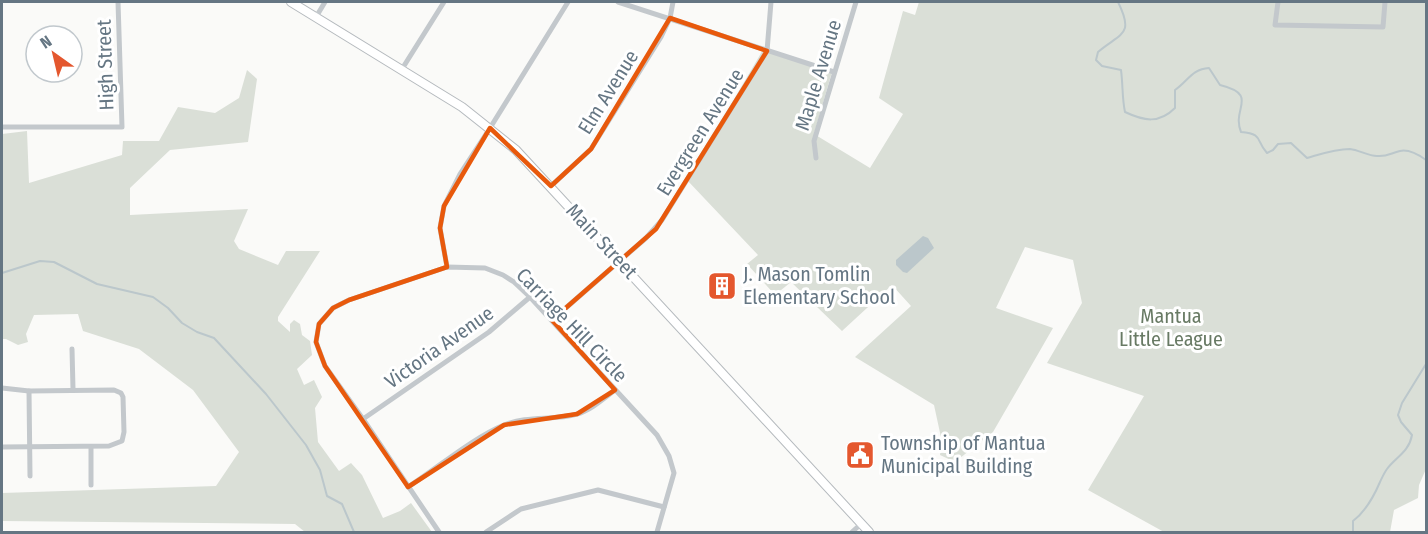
<svg xmlns="http://www.w3.org/2000/svg" width="1428" height="534" font-family="'Fira Sans Condensed',sans-serif">
	<rect width="100%" height="100%" fill="#fafaf8"/>
	<g fill="#dadfd7">
		<polygon points="919,2 1426,2 1426,469 1419,485 1418,498 1394,510 1390,532 1164,532 1088,490 1144,396 1047,363 1082,303 1073,260 1025,247 996,308 1053,328 993,432 955,462 940,455 942,442 934,405 855,357 911,306 892,285 842,331 791,282 775,295 747,264 758,255 687,180 764,48 832,72 814,134 870,168 903,114 879,98 903,11 915,15"/>
		<polygon points="247,70 257,79 248,142 170,150 130,188 130,215 248,209 234,241 239,249 278,265 286,251 320,251 278,317 278,321 290,332 290,324 294,320 300,324 302,335 310,341 312,355 297,369 304,385 314,380 322,397 315,408 318,442 339,471 351,463 362,475 383,518 400,511 411,503 432,532 305,532 295,524 2,521 2,493 216,486 239,452 193,390 139,349 83,331 78,314 34,315 26,334 28,342 18,345 6,339 2,339 2,134 27,131 29,183 122,155 123,141 159,141 178,107 215,113 239,98"/>
	</g>
	<polygon fill="#bbc7cb" points="923,236 928,238 934,248 907,273 903,272 896,265 896,260"/>
	<g fill="none" stroke-linecap="round" stroke-linejoin="round">
		<g stroke="#bbc7cb" stroke-width="2">
			<path d="M1118,2C1135,36 1120,33 1098,52L1096,60L1102,66L1121,70C1123,85 1122,98 1125,112C1144,121 1159,124 1175,108V90C1188,81 1192,69 1209,68L1220,85C1260,95 1231,108 1241,132C1264,134 1255,140 1267,153L1273,150L1278,144L1291,143L1307,158C1321,154 1335,149 1350,149C1359,150 1368,156 1377,156C1387,157 1391,153 1400,151C1409,149 1419,155 1426,160"/>
			<polyline points="2,273 40,261 54,262 97,284 153,297 168,308 182,323 197,332 214,338 266,394 306,445 320,470 327,496 342,504 354,532"/>
			<path d="M1353,532V521C1365,512 1374,496 1380,482C1382,478 1384,473 1387,469C1396,457 1409,452 1412,435L1401,422L1398,415L1402,403L1426,364"/>
		</g>
		<g stroke="#b5babe" stroke-width="10">
			<polyline id="primary" points="291,2 462,107 516,150 869,532"/>
		</g>
		<g stroke="#c3c8cc" stroke-width="5">
			<polyline points="618,2 834,72"/>
			<polyline points="1278,2 1275,25 1383,27 1385,2"/>
			<polyline points="316,17 325,2"/>
			<polyline points="402,69 444,2"/>
			<polyline points="2,127 122,127 118,2"/>
			<polyline points="816,158 814,141 856,2"/>
			<polyline points="551,186 591,149 661,37 670,18 673,2"/>
			<polyline points="447,267 440,228 444,206 460,174 490,128 568,2"/>
			<polyline points="552,320 646,238 662,220 767,51 771,2"/>
			<polyline points="72,349 73,389"/>
			<polyline points="2,388 29,391 114,390 121,393 123,397 124,432 122,441 109,446 2,447"/>
			<polyline points="29,391 30,476"/>
			<polyline points="363,419 489,332 530,297"/>
			<polyline points="91,447 91,485"/>
			<path d="M408,487C436,469 474,437 504,425C529,415 553,421 577,414C591,410 603,399 615,390"/>
			<polyline points="439,532 363,419 325,366 316,342 319,324 333,308 349,300 447,267 485,268 503,275 514,282 530,297 657,435 669,456 674,473 657,532"/>
			<polyline points="486,532 521,509 598,490 664,507"/>
			<polyline points="852,532 861,524"/>
		</g>
		<use href="#primary" stroke="#fff" stroke-width="8"/>
	</g>
	<path fill="none" stroke="#e8590c" stroke-width="4.5" stroke-linejoin="round" d="M670,18L767,51L656,229L552,320L615,390L577,414L504,425L408,487L325,366L316,342L319,324L333,308L349,300L447,267L440,228L444,206L490,128L551,186L591,149Z"/>
	<defs>
		<g id="building-square" transform="scale(1.5)"><rect x="-9" y="-9" width="18" height="18" rx="4" fill="#e4572e" stroke="#fff"/><path d="M-4-6H4V6H1V3H-1V6H-4ZM-2.5-4.3h1.7v1.8h-1.7ZM.8-4.3h1.7v1.8H.8ZM-2.5-1h1.7V.8h-1.7ZM.8-1h1.7V.8H.8Z" fill="#fff"/></g>
		<g id="civic-square" transform="scale(1.5)"><rect x="-9" y="-9" width="18" height="18" rx="4" fill="#e4572e" stroke="#fff"/><path d="M-.6-6.5H3V-4.5H.6V-3L4-1V1h2V6H-6V1h2V-1L-.6-3ZM-1.2 2.5V6h2.4V2.5Z" fill="#fff"/></g>
	</defs>
	<g fill-rule="evenodd">
		<use href="#building-square" x="722" y="286"/>
		<use href="#civic-square" x="860" y="455"/>
	</g>
	<g text-anchor="middle" stroke-width="6" stroke-linejoin="round" paint-order="stroke">
		<g font-size="20" fill="#657683" stroke="#fff">
			<text transform="translate(105 65) rotate(-92)" y="7">High Street</text>
			<text transform="translate(818 75) rotate(-73)" y="7">Maple Avenue</text>
			<text transform="translate(608 92) rotate(-58)" y="7">Elm Avenue</text>
			<text transform="translate(700 132) rotate(-58)" y="7">Evergreen Avenue</text>
			<text transform="translate(602 241) rotate(47)" y="7">Main Street</text>
			<text transform="translate(572 325) rotate(46)" y="7">Carriage Hill Circle</text>
			<text transform="translate(439 347) rotate(-35)" y="7">Victoria Avenue</text>
		</g>
		<g font-size="20" fill="#657683" stroke="#fff" text-anchor="start">
			<text x="743" y="281">J. Mason Tomlin<tspan x="743" dy="23">Elementary School</tspan></text>
			<text x="881" y="450">Township of Mantua<tspan x="881" dy="23">Municipal Building</tspan></text>
		</g>
		<g font-size="20" fill="#687a64" stroke="#fff">
			<text x="1171" y="323">Mantua<tspan x="1171" dy="23">Little League</tspan></text>
		</g>
	</g>
	<rect width="1428" height="534" fill="none" stroke="#657683" stroke-width="6"/>
	<g transform="translate(54 54) rotate(326)"><circle r="28" fill="#ffffff" stroke="#c1c8cd" stroke-width="1.5"/>
	<path d="M0-4.5L10 22L0 15L-10 22Z" fill="#e4572e"/>
	<text y="-9" font-size="16" font-weight="bold" text-anchor="middle" fill="#657683">N</text>
	</g>
</svg>
